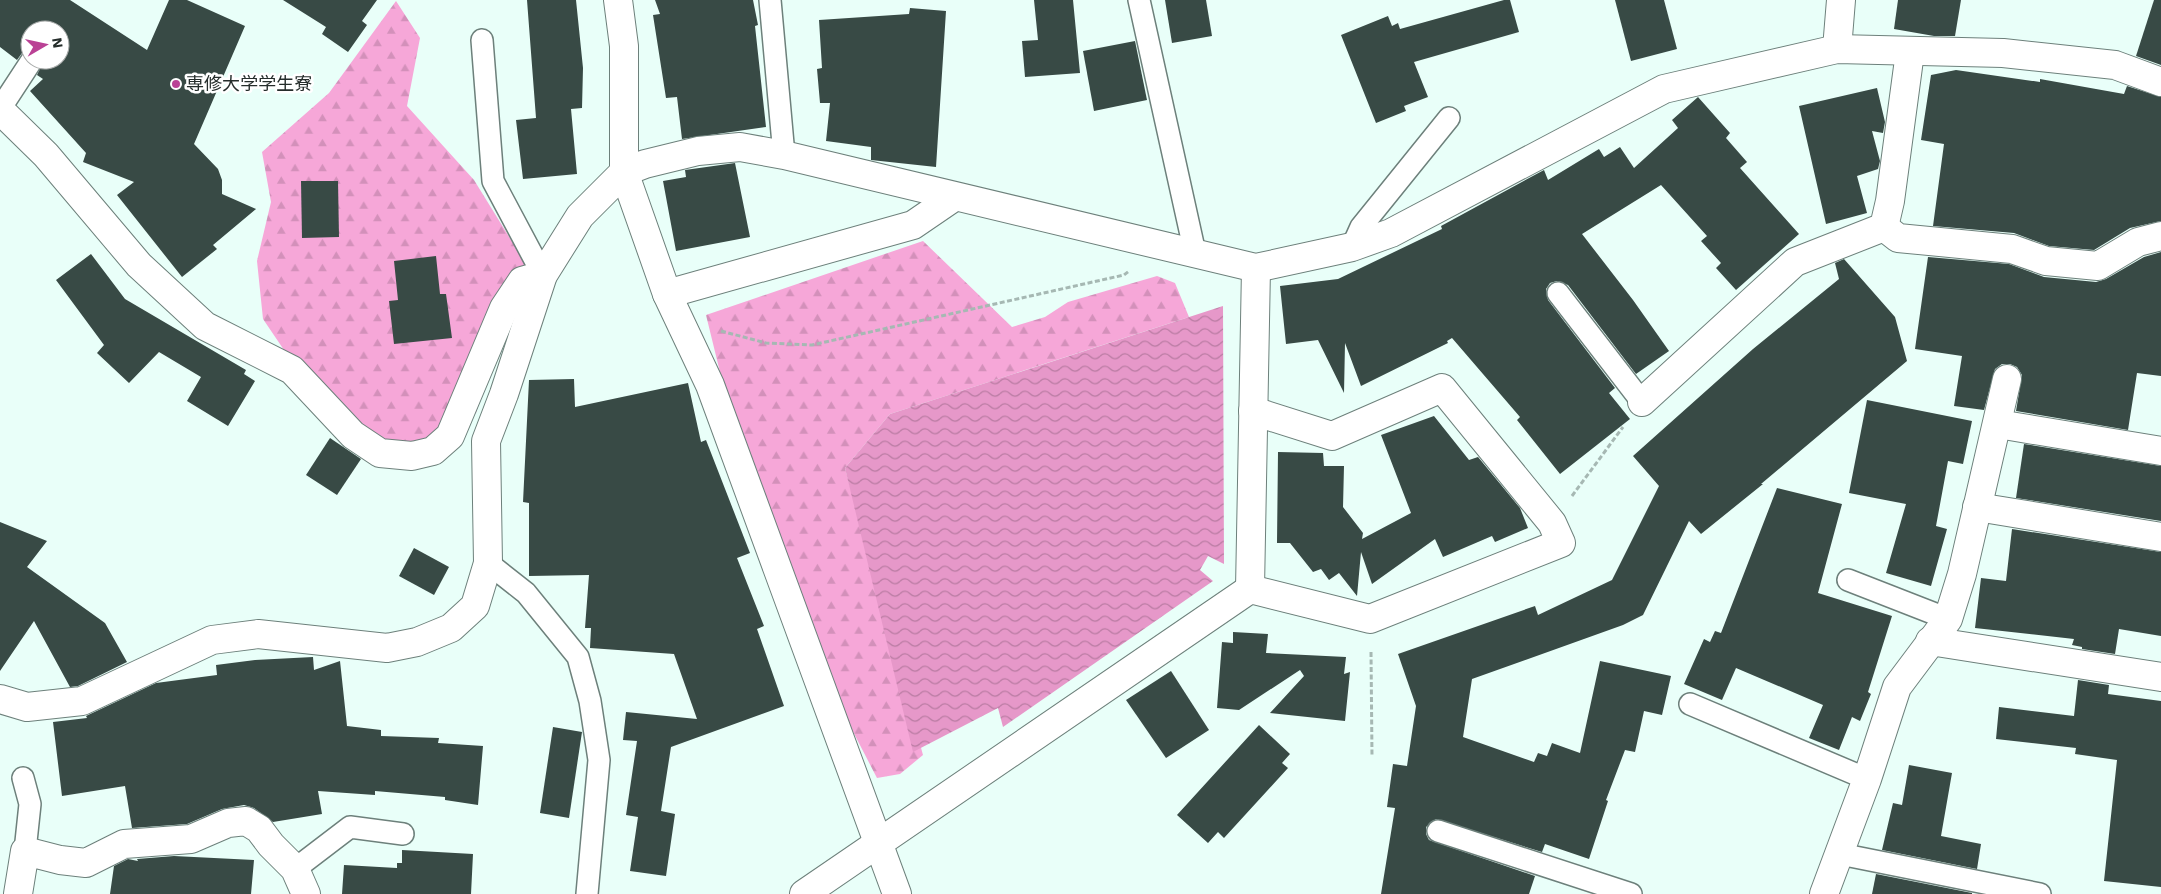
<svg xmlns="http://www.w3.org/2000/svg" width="2161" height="894" font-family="'Work Sans','Noto Sans JP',sans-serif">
	<defs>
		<pattern id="forest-firs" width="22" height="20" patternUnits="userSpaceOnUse" patternTransform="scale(1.25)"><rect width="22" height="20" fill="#f6a7d8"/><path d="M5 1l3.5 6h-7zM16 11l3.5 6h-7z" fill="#d390ba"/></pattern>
		<pattern id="water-waves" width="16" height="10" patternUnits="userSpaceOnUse" patternTransform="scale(1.25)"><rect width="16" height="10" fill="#e698c9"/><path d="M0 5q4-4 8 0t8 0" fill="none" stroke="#ba7ca3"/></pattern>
	</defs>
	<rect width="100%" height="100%" fill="#e9fff9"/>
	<g fill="url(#forest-firs)">
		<polygon points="396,1 420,38 407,106 474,180 526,264 476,413 408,447 365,435 284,350 263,319 257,261 271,202 262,152 329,93"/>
		<polygon points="923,241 1012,327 1045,317 1068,302 1157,276 1175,283 1189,317 890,414 845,468 923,755 900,774 877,778 847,720 730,413 706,315"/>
	</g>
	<polygon fill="url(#water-waves)" points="1223,306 1224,564 1208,556 1200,570 1213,581 1003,727 998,708 913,752 845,468 890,414"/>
	<g fill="#384a45">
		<polygon points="0,0 70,0 147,50 169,0 187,0 245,26 194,144 218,169 222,180 222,194 256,209 213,245 217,249 182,277 117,195 134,182 83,162 86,153 30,91 43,79 37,75 44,60 60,60 60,30 30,30 30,48 22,53 17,60 0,47"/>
		<polygon points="283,0 377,0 362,21 367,25 348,52 322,34 326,27"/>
		<polygon points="527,0 576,0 583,68 582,108 571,109 577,174 523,179 516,120 536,118"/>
		<polygon points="655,0 753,0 758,25 755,26 766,127 682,139 677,97 666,98 653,15 660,14"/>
		<polygon points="1034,0 1073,0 1080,73 1025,77 1022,41 1038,40"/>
		<polygon points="1165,0 1206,0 1212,36 1172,43"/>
		<polygon points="1504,0 1510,0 1519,32 1414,62 1428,97 1404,106 1406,111 1376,123 1341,35 1388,16 1392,26 1398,23 1400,29"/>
		<polygon points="1615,0 1664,0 1677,49 1631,61"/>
		<polygon points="1898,0 1961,0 1955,36 1934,36 1894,29"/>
		<polygon points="2154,0 2161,0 2161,65 2136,56"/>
		<polygon points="910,8 946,11 936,167 871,160 871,147 826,141 830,103 820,103 817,69 822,68 819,20 909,14"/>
		<polygon points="1135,41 1147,100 1094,111 1083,51"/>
		<polygon points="1956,70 2040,82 2040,79 2124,94 2127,86 2161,97 2161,221 2130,228 2094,250 2049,246 2014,233 1933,226 1944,144 1921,140 1931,75"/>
		<polygon points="1877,88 1885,122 1883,133 1872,131 1880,161 1878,169 1857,176 1867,213 1826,224 1799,106"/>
		<polygon points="1698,97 1730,133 1726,138 1747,162 1740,168 1799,234 1736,290 1716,268 1721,263 1701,241 1707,236 1661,185 1582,234 1633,300 1669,351 1636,374 1568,285 1557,281 1550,283 1546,289 1548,300 1615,388 1609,393 1630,419 1560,474 1517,420 1520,417 1452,338 1447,341 1448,343 1361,386 1345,343 1344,393 1318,340 1286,344 1280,286 1338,279 1442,229 1441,226 1544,170 1548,180 1599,149 1604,157 1620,147 1634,168 1678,128 1672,120"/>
		<polygon points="735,163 750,237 676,251 663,181 686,177 685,170"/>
		<polygon points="301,181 338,181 339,237 302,238"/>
		<polygon points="2161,252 2161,376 2137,373 2128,430 2016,411 2022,375 2017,367 2010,364 2002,364 1995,369 1984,410 1954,406 1962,356 1915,349 1928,257 2009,264 2044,277 2096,282 2106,279 2144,257"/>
		<polygon points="91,254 125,299 246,370 244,374 255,381 228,426 187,401 201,377 159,352 129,383 97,353 104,345 56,280"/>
		<polygon points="436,256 440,294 446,294 452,338 394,344 389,301 398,300 394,261"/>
		<polygon points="1844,259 1895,317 1907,361 1761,484 1763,484 1701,534 1689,521 1643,615 1623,625 1472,679 1463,737 1534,762 1538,753 1547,756 1552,743 1580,753 1600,661 1671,676 1662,715 1644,711 1635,752 1625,750 1606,800 1608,801 1589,859 1545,844 1542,852 1436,819 1426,827 1426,834 1429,840 1535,876 1529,894 1381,894 1395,808 1387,807 1393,764 1407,766 1416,706 1398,654 1535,606 1538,615 1612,580 1659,486 1633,456 1753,349 1839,279 1835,263"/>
		<polygon points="574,379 575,407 688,383 701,442 706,440 750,553 737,558 764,626 757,629 784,706 671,747 661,811 675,814 666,876 630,871 638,817 626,815 637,741 623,740 626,712 697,719 674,654 590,648 591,628 585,628 589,575 529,576 529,503 523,502 529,380"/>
		<polygon points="1867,400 1972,421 1963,464 1948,461 1936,526 1947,529 1931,586 1886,573 1906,504 1849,493"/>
		<polygon points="1434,416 1469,460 1478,457 1520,508 1528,528 1495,542 1492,536 1443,557 1435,539 1372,584 1361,552 1357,596 1339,573 1329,580 1321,569 1313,572 1290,543 1277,543 1278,452 1323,453 1324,466 1344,466 1343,507 1363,533 1362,539 1411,513 1381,435"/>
		<polygon points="330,438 361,459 337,495 306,475"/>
		<polygon points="2024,444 2161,466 2161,521 2016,498"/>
		<polygon points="1777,488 1842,504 1818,593 1892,616 1868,692 1871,694 1860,721 1852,717 1839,750 1809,738 1823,705 1736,668 1722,700 1684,684 1704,639 1710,642 1715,631 1721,633"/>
		<polygon points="0,522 47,541 27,567 105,623 127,662 78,686 70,687 34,621 0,671"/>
		<polygon points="2012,529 2161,552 2161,636 2119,629 2115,654 2082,649 2082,647 2072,645 2074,639 1975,628 1981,578 2006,581"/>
		<polygon points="414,548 449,567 434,595 399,576"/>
		<polygon points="1233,632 1268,634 1266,653 1346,657 1344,674 1350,672 1345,721 1270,713 1304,676 1300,670 1239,710 1217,708 1222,642 1233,643"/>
		<polygon points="313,657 314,670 340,661 347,726 381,730 381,736 439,738 438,743 483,746 478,805 445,800 445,797 375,791 375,795 318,791 322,814 273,822 254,808 244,805 222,809 187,824 132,828 125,786 62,796 53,722 87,718 86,716 156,683 217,675 216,665 255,660"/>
		<polygon points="1171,671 1209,730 1166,758 1126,700"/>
		<polygon points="2078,680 2109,685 2108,694 2161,701 2161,887 2104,881 2117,760 2075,754 2076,748 1996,739 1999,707 2074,716"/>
		<polygon points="1259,725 1290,754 1282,763 1288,768 1224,838 1218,832 1208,843 1177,815"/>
		<polygon points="553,727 582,732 569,818 540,813"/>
		<polygon points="1909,765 1952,773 1941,836 1981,844 1977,869 1882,850 1893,803 1902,805"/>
		<polygon points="402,850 473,854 471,894 342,894 344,865 397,868 397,863 402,863"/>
		<polygon points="174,856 254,860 251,894 110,894 114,866 128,859 138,861 137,859"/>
		<polygon points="1876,874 1972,893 1972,894 1872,894"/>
	</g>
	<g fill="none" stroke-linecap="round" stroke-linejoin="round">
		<g stroke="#6d807b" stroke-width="24">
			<g id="service">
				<polyline points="770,0 784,155"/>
				<polyline points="1139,0 1195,253"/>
				<polyline points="482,40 493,181 543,275"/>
				<polyline points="0,109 32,60"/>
				<polyline points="1352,247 1361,227 1449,118"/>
				<polyline points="1558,293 1642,402"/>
				<polyline points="488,563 526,593 578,657 590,701 599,760 587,894"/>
				<polyline points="1848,580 1948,619"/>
				<polyline points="1690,704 1867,779"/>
				<polyline points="23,778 30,804 25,851"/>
				<polyline points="1438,831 1631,894"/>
				<polyline points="1840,854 2040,894"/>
				<polyline points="295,869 350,827 403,834"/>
			</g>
		</g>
		<g stroke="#6d807b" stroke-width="30">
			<g id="minor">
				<polyline points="1837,49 1841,0"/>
				<polyline points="0,110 46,155 139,265 205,326 292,370 353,435 380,453 412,456 433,451 450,436 504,308 522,281 543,275"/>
				<polyline points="624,172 667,294 710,385 897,894"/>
				<polyline points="1884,227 1898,238 2012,249 2046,261 2098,266 2138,242 2161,236"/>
				<polyline points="667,294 913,225 954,197"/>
				<polyline points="1642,402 1795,262 1884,227 1890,201 1910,52"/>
				<polyline points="1998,424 2161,451"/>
				<polyline points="1977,507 2161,537"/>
				<polyline points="1250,589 1256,268"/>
				<polyline points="1930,641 2161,677"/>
				<polyline points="0,699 27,707 82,701 212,640 258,634 387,648 417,642 451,628 475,606 488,563 486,441 504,394 543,275 580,216 624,172 645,164 698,151 740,147 784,155 1256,268 1352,247 1391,233 1664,89 1837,49 2003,53 2115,65 2161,82"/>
				<polyline points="18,894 25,851 60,860 86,863 124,844 191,839 228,823 246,821 259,829 271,845 295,869 306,894"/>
				<polyline points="804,894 1250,589 1370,619 1561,543 1552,523 1442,388 1332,436 1253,411"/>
				<polyline points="1824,894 1867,779 1897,687 1948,619 1962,574 2007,379"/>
			</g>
		</g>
		<g stroke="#6d807b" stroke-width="30">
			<polyline id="tertiary" points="618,0 624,46 624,172"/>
		</g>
		<g stroke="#a6b8b3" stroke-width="3" stroke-dasharray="5 2.5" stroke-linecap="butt">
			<polyline points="721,331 766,343 812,345 1124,275 1129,271"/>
			<polyline points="1572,496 1623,427"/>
			<polyline points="1371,652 1372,756"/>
		</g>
		<use href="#service" stroke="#fff" stroke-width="21"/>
		<use href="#minor" stroke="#fff" stroke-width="28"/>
		<use href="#tertiary" stroke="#fff" stroke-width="28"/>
	</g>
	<circle fill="#ba4195" stroke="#fff" stroke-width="2" cx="176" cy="84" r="5"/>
	<g text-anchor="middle" stroke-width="5" stroke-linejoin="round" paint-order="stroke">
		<g font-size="18" fill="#252d2b" stroke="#fff" text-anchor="start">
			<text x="186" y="90">専修大学学生寮</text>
		</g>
	</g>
	<g transform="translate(45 45) rotate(81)"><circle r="24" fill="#ffffff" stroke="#a8abaa"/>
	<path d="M0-4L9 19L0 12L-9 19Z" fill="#ba4195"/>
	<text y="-8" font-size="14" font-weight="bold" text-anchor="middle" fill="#252d2b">N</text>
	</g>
</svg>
